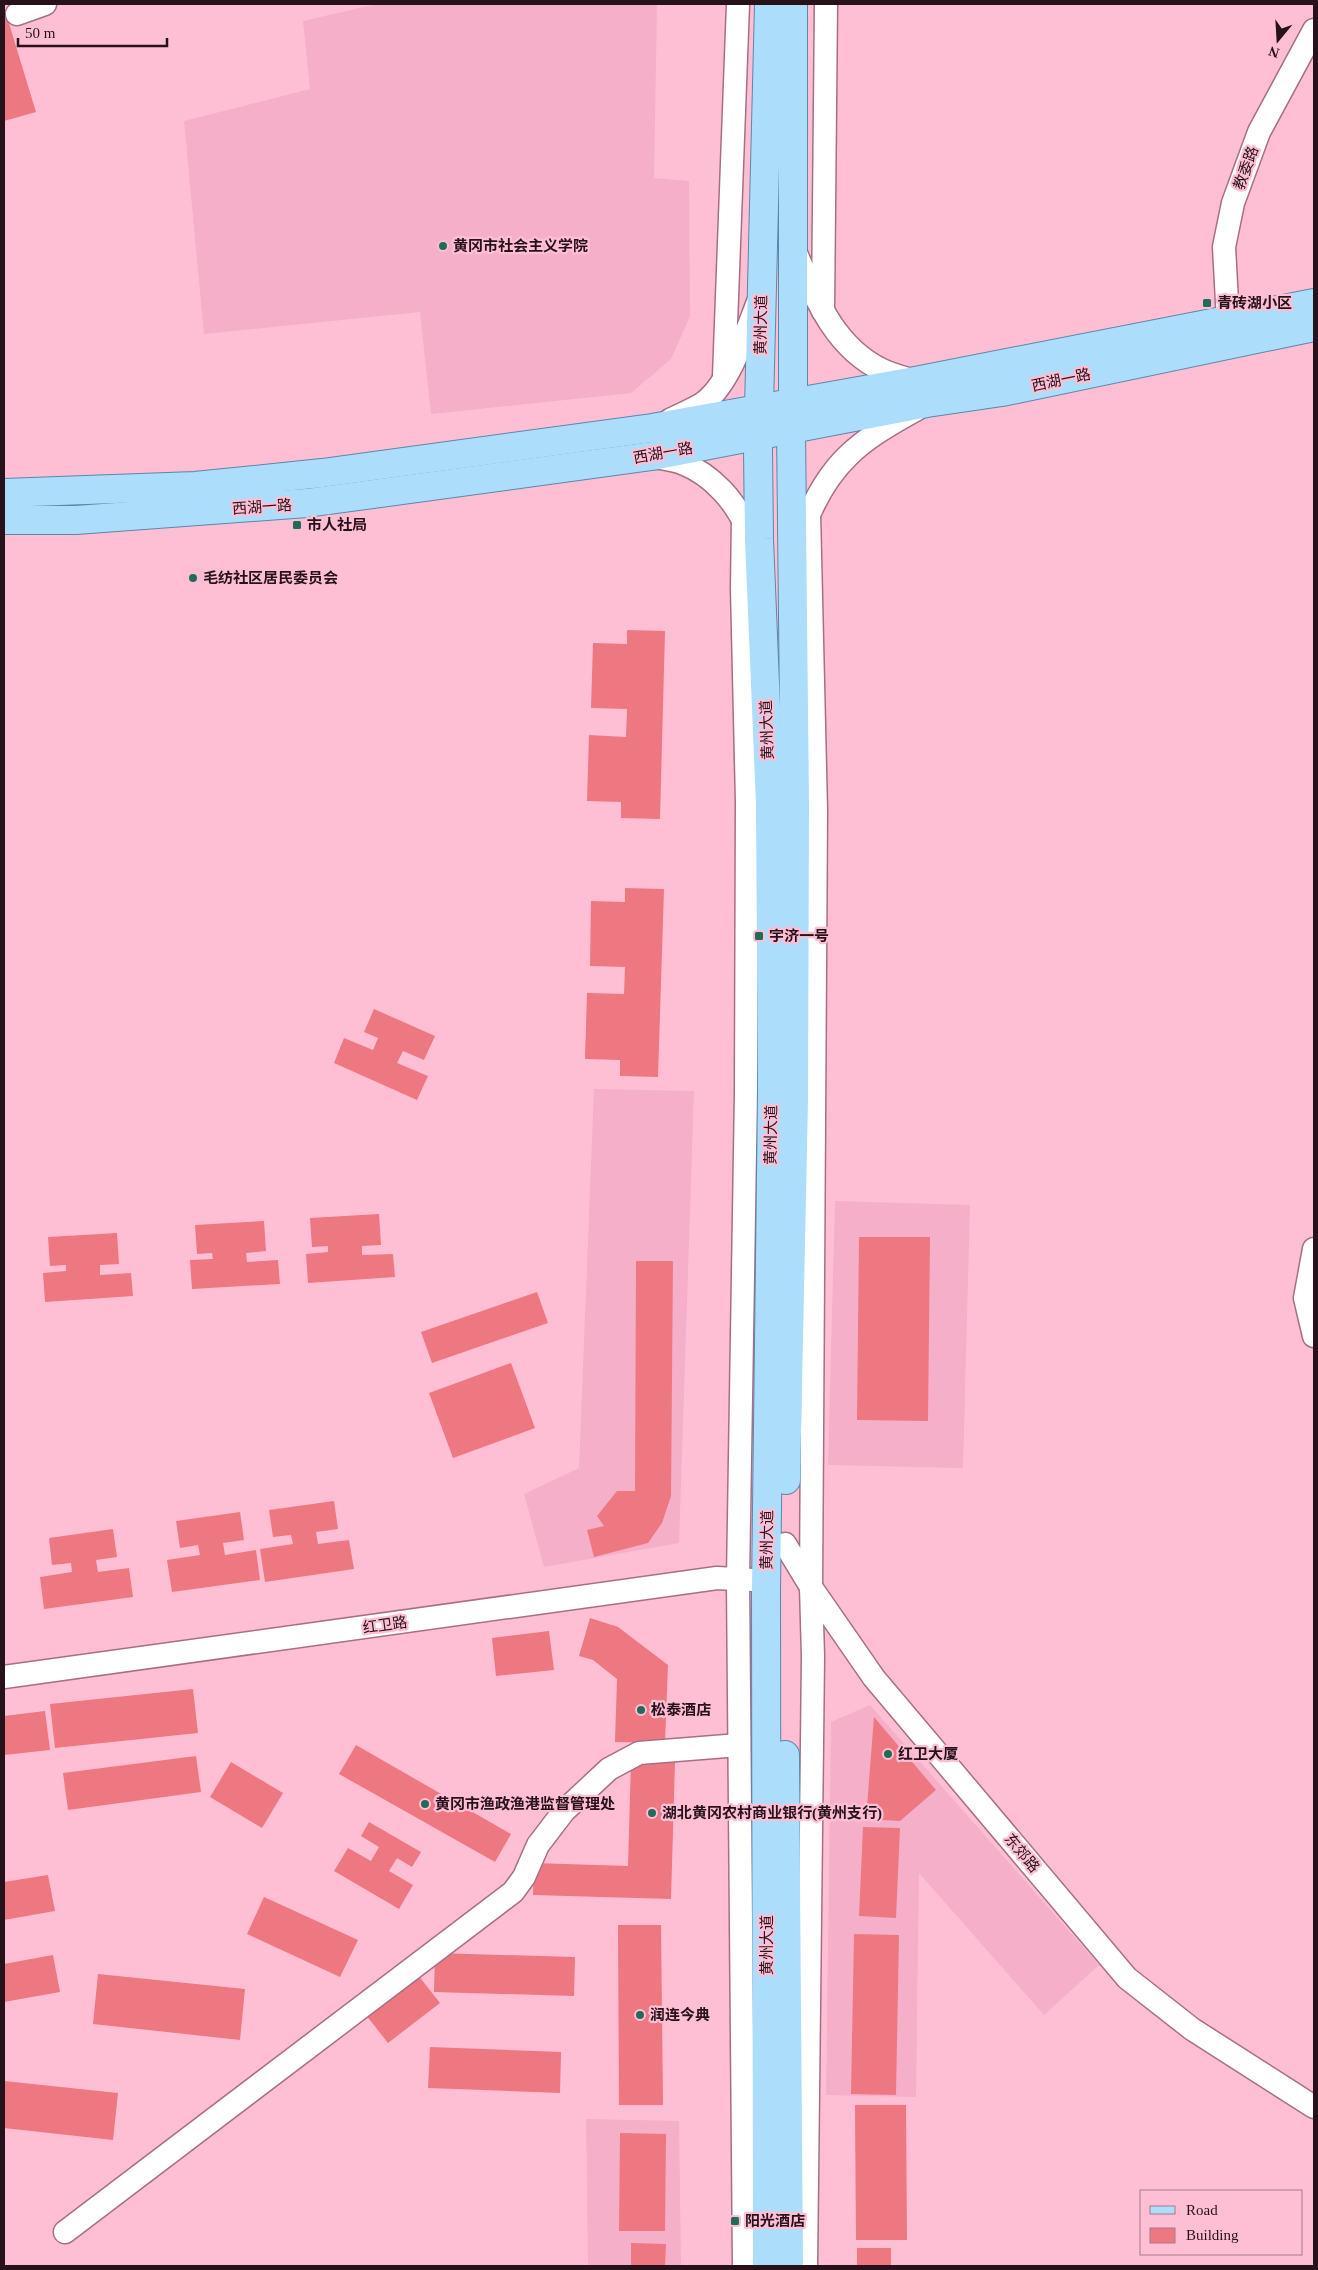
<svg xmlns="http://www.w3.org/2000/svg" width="1318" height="2270" font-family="'Times New Roman','Noto Sans SC',serif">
	<rect width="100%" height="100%" fill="#febfd5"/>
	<g fill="#f5afc8">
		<polygon points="377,4 657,4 654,178 689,181 690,316 671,359 631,393 431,414 420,312 204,334 184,121 310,89 303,21"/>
		<polygon points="594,1089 694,1091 679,1543 544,1567 524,1494 579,1468"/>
		<polygon points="835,1201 970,1205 963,1468 828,1465"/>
		<polygon points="870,1705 1099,1965 1044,2015 919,1873 916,2097 826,2095 831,1722"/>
		<polygon points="586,2119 679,2121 681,2266 588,2266"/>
	</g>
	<g fill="#ee7882">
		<polygon points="4,7 36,112 4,121"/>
		<polygon points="627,630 665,631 660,819 621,818 621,802 587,801 589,735 626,737 627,709 591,708 593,643 627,644"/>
		<polygon points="625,888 664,889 658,1077 620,1076 620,1060 585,1059 587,993 624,994 625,967 590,966 591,901 625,902"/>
		<polygon points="374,1009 435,1036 424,1060 403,1051 397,1063 428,1076 417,1100 334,1063 344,1038 373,1050 378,1038 364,1032"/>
		<polygon points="379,1214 381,1245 362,1246 362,1255 393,1254 395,1277 308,1283 306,1254 328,1252 328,1246 312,1247 310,1218"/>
		<polygon points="264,1221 266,1251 246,1253 247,1262 278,1260 280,1284 192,1289 190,1260 213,1259 212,1253 197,1254 195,1225"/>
		<polygon points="117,1233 119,1264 100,1265 100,1275 131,1273 133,1296 45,1302 43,1273 66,1271 66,1265 50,1266 48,1237"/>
		<polygon points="859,1237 930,1237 928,1421 857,1420"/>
		<polygon points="636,1261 673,1261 671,1496 662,1523 648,1543 594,1557 587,1530 604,1526 597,1516 617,1491 635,1491"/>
		<polygon points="537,1292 548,1323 432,1363 421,1332"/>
		<polygon points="511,1363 535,1428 453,1458 429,1393"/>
		<polygon points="334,1501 338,1529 316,1532 318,1544 349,1540 354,1569 265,1582 260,1549 293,1544 291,1535 273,1537 269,1510"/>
		<polygon points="240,1512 244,1540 223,1543 225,1555 256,1550 260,1580 172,1592 167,1560 200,1555 198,1545 180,1548 176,1521"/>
		<polygon points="113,1529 117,1557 96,1560 98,1572 129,1568 133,1597 44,1609 40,1577 72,1572 71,1563 52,1565 49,1538"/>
		<polygon points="590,1618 618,1627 668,1665 665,1743 615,1742 617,1679 593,1660 579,1656"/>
		<polygon points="549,1631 554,1670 496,1676 492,1638"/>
		<polygon points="193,1689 198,1733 55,1748 50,1704"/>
		<polygon points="45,1711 50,1750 4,1755 4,1716"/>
		<polygon points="874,1717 936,1790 900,1821 866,1819"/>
		<polygon points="356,1745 511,1834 495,1862 339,1774"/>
		<polygon points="196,1756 201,1792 68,1810 63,1773"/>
		<polygon points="631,1760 675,1762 671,1899 533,1895 534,1863 628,1866"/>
		<polygon points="231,1762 283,1793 262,1828 210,1797"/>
		<polygon points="369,1822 421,1852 412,1867 397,1858 389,1871 413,1885 399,1909 334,1871 348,1848 371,1861 379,1847 361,1836"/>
		<polygon points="863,1827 900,1828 896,1918 859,1916"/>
		<polygon points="48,1875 55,1911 4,1920 4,1882"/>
		<polygon points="264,1897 358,1940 340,1977 247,1934"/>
		<polygon points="618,1925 661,1925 663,2105 619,2105"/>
		<polygon points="854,1934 899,1935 896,2095 851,2094"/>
		<polygon points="435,1953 575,1957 574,1996 434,1992"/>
		<polygon points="53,1955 60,1992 4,2002 4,1964"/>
		<polygon points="414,1970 440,2003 388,2043 362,2010"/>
		<polygon points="98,1974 245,1989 240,2040 93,2024"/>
		<polygon points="430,2047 561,2052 560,2093 428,2088"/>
		<polygon points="4,2081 118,2093 113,2140 4,2128"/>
		<polygon points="855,2105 906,2105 907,2240 856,2240"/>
		<polygon points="620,2133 666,2134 665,2231 619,2231"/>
		<polygon points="631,2243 666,2244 665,2266 631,2266"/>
		<rect x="857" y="2248" width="34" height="18"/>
	</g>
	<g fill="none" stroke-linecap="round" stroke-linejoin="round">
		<g stroke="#a86f84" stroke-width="25">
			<g id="minor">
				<polyline points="17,14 45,4"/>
				<path d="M795,251C815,297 834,347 882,370C892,375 905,378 915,381"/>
				<polyline points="823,311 826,4"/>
				<polyline points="1228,320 1224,247 1233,203 1259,132 1314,30"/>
				<polyline points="724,377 738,4"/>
				<path d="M670,420C680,415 692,410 702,404C729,386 746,332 758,302"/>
				<path d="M655,457C664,459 674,460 682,463C713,475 736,502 748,531"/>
				<polyline points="743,517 742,588 747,802 746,1091 738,1580 744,2266"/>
				<path d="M804,527C828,463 859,441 917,409"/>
				<polyline points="1314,1249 1305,1298 1314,1336"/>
				<polyline points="785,1544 811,1587 874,1678 1127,1978 1192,2029 1314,2107"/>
				<polyline points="4,1677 717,1578 753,1580"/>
				<polyline points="65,2232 513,1892 524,1877 538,1845 564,1811 609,1769 639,1753 739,1745"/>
				<polyline points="806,2266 813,1656 811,1587 816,811 809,512"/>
			</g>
		</g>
		<g stroke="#5a87aa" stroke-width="30">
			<g id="major">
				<polyline points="4,493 195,486 322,473 652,428 915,381 1314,303"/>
				<polyline points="4,520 76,520 307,503 652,456 927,403 1002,392 1314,327"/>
				<polyline points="786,1480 794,1100 795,804 791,429 793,403 793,4"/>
				<polyline points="785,1755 789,2266"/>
				<polyline points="767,2266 766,1592 772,1094 770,804 759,539 758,448 769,4"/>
			</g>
		</g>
		<use href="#minor" stroke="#fff" stroke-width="22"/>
		<use href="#major" stroke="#acddfa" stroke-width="28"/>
	</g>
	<g fill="#25695a" stroke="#febfd5" stroke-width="2">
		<circle cx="443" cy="246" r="5"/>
		<rect x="1202" y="298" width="10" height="10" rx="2.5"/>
		<rect x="292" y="520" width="10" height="10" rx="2.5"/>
		<circle cx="193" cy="578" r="5"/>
		<rect x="754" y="931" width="10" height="10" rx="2.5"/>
		<circle cx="641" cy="1710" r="5"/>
		<circle cx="888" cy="1754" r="5"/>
		<circle cx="425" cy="1804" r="5"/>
		<circle cx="652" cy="1813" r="5"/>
		<circle cx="640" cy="2015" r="5"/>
		<rect x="730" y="2216" width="10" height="10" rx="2.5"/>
	</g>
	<g text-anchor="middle" stroke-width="4.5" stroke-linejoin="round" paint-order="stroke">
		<g font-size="15" fill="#27111a" stroke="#febfd5">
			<text transform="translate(1246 168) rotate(-70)" y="5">教委路</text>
			<text transform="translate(761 325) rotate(-89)" y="5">黄州大道</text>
			<text transform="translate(1061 380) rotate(-12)" y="5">西湖一路</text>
			<text transform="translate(663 453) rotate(-10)" y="5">西湖一路</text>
			<text transform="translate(262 507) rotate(-4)" y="5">西湖一路</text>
			<text transform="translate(767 730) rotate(-92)" y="5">黄州大道</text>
			<text transform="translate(771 1135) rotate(-89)" y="5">黄州大道</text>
			<text transform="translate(767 1540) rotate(-89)" y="5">黄州大道</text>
			<text transform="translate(385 1625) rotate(-8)" y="5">红卫路</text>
			<text transform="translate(1022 1853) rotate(50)" y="5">东郊路</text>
			<text transform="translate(767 1945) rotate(-90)" y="5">黄州大道</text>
		</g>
		<g font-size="15" font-weight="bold" fill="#27111a" stroke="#febfd5" text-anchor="start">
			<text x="453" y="251">黄冈市社会主义学院</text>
			<text x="1217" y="308">青砖湖小区</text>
			<text x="307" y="530">市人社局</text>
			<text x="203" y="583">毛纺社区居民委员会</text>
			<text x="769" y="941">宇济一号</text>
			<text x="651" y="1715">松泰酒店</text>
			<text x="898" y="1759">红卫大厦</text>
			<text x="435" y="1809">黄冈市渔政渔港监督管理处</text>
			<text x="662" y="1818">湖北黄冈农村商业银行(黄州支行)</text>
			<text x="650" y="2020">润连今典</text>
			<text x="745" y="2226">阳光酒店</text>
		</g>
	</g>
	<rect width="1318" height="2270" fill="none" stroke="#27111a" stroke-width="10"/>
	<rect x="1140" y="2190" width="162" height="65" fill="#febfd5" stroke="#a8798a"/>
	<rect x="1150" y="2206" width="25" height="8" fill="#acddfa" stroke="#a8798a"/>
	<text x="1186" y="2215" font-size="15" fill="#27111a">Road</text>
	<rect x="1150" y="2228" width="25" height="15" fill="#ee7882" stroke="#a8798a"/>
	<text x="1186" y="2240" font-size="15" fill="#27111a">Building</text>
	<g transform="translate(1278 40) rotate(198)" stroke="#febfd5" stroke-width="4" paint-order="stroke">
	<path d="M0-4L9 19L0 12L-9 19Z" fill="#27111a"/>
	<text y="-8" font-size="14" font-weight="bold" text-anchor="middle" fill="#27111a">N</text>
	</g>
	<path d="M18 38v8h149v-8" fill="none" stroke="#27111a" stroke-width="2.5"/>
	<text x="25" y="38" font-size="15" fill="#27111a" stroke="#febfd5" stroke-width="4" paint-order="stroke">50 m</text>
</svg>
